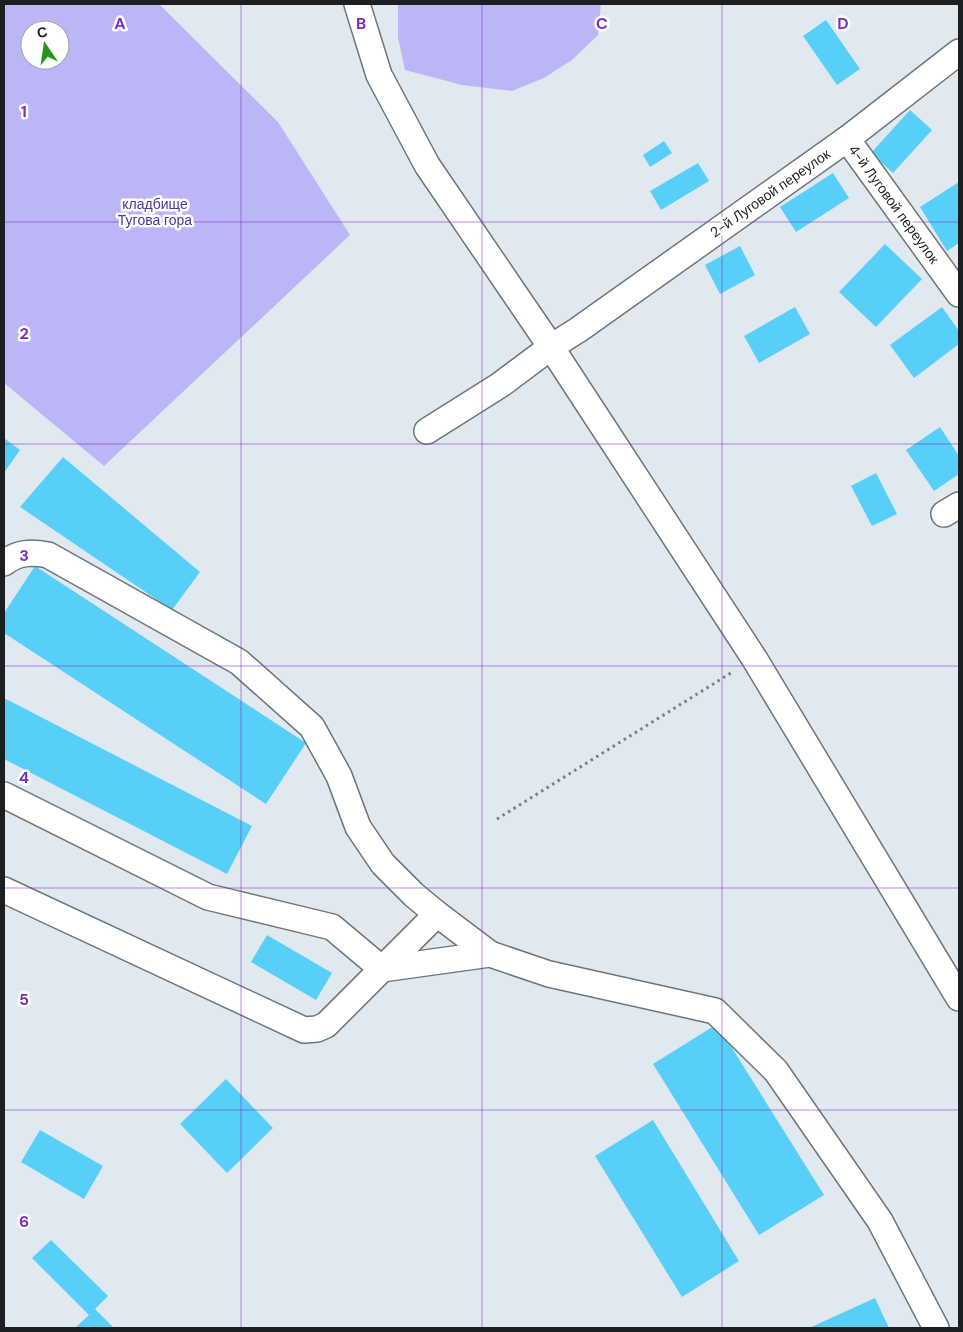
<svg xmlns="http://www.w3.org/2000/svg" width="963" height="1332" font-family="'DM Sans',sans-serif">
	<rect width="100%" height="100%" fill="#e1e9f0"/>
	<g fill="#bbb7f7" fill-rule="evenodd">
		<path d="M4,4H159L278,122L350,235L104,466L4,383ZM30,30H60V60H30Z"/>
		<polygon points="398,4 601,4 598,35 572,60 544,78 512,91 462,85 405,70 398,38"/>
	</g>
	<g fill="#58cff9">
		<polygon points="826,20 860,69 837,85 803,36"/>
		<polygon points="910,110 932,130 893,173 871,153"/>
		<polygon points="664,141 672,153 650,167 643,155"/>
		<polygon points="698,163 709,181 661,210 650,191"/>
		<polygon points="833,173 849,198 796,232 780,207"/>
		<polygon points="959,182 959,243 947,251 920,207"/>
		<polygon points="885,244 922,279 876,327 839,292"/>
		<polygon points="740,246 755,275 720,294 705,265"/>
		<polygon points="795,307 810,334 759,363 744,336"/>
		<polygon points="942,307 959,331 959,344 914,378 890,345"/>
		<polygon points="940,427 959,456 959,474 934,491 906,450"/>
		<polygon points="4,438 20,450 4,473"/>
		<polygon points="63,457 200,572 172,610 20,507"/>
		<polygon points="876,473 897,514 872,526 851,486"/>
		<polygon points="35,566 306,743 266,804 4,633 4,613"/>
		<polygon points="4,698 252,826 227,874 4,759"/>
		<polygon points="267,935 332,973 316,1000 251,962"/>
		<polygon points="717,1024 824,1195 759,1235 653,1064"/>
		<polygon points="226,1079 273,1128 227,1173 180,1124"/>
		<polygon points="653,1120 739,1261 682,1297 595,1156"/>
		<polygon points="40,1130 103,1166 84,1199 21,1162"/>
		<polygon points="51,1240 108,1296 95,1309 114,1328 75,1328 89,1315 32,1258"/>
		<polygon points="875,1298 889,1328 809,1328"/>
	</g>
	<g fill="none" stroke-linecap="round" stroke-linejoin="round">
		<g stroke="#6e767c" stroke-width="28">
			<g id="minor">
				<polyline points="357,4 379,75 427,165 551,347 578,330 847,139 959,52"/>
				<polyline points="847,139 959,294"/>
				<polyline points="427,431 500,385 551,347 754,658 959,998"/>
				<polyline points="944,514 959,505"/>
				<path d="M4,563C18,552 31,552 48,555L239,662L312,727L339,776L358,827L383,864L414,895L437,914L382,969L332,927L208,897L4,795"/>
				<polyline points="4,890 304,1030 317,1029 326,1025 382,969 490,954 549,974 715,1011 776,1071 880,1221 936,1328"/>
				<polyline points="437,914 490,954"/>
			</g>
		</g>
		<polyline stroke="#797e83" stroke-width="3" stroke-dasharray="2.5 4" stroke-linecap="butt" points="497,819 734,671"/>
		<use href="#minor" stroke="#fff" stroke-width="25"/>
	</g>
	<path fill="none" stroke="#7b2cbf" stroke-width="1" stroke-opacity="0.55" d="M241,4V1328M482,4V1328M722,4V1328M4,222H959M4,444H959M4,666H959M4,888H959M4,1110H959"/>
	<g text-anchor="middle" stroke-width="5" stroke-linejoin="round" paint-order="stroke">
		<g font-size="14" fill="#1c1f22" stroke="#fff">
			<text transform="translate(770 193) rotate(-35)" y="5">2-й Луговой переулок</text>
			<text transform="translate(894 204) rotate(54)" y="5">4-й Луговой переулок</text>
		</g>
		<g font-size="14" fill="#4b3899" stroke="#fff">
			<text x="155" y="209">кладбище<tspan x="155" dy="16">Тугова гора</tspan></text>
		</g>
	</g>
	<g font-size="16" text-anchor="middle" font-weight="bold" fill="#7b2cbf" stroke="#fff" stroke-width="5" stroke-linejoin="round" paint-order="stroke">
		<text x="120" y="29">A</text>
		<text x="361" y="29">B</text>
		<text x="602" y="29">C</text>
		<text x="843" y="29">D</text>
		<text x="24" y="117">1</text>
		<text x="24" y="339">2</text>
		<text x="24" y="561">3</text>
		<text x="24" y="783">4</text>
		<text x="24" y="1005">5</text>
		<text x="24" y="1227">6</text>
	</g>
	<rect width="963" height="1332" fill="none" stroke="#1c1f22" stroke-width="10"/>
	<g transform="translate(45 45) rotate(347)"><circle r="24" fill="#ffffff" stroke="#a4a5a7"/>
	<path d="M0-4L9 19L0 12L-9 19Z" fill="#2a951e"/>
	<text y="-8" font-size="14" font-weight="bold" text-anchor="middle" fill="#1c1f22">С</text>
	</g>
</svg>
